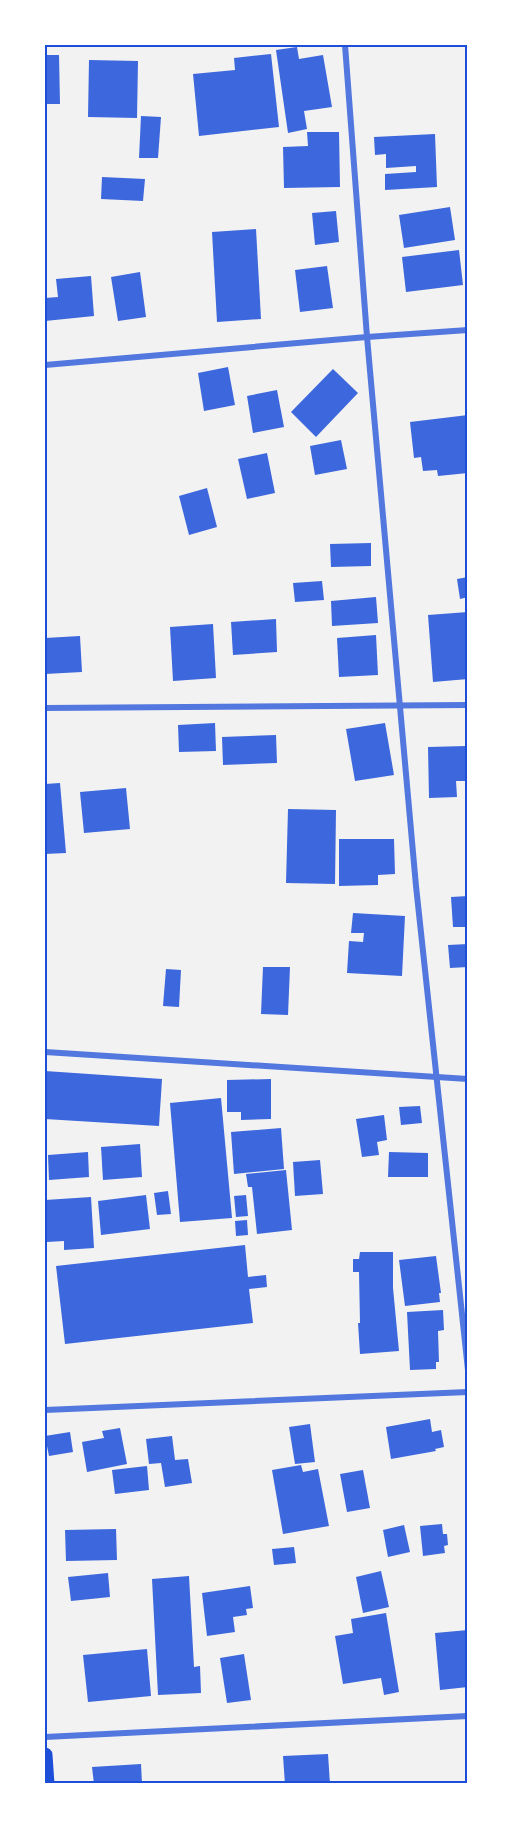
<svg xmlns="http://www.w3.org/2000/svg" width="513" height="1829" font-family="Lora,serif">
	<rect width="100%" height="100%" fill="#f2f2f2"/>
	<g fill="#3d67dc">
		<polygon points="297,47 299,59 323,55 332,107 304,111 307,129 288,133 276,50"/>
		<polygon points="271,54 279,127 199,136 193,74 235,70 234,58"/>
		<polygon points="45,55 59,55 60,104 45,104"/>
		<polygon points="89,60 138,61 137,118 88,117"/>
		<polygon points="141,116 161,117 158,158 139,158"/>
		<polygon points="307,132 339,132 340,187 284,188 283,147 308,146"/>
		<polygon points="435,134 437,187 385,190 385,174 416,172 416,166 386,168 386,154 375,155 374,137"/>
		<polygon points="102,177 145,179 143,201 101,199"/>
		<polygon points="450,207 455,240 404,248 399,215"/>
		<polygon points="336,211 339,242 315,245 312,213"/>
		<polygon points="256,229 261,319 217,322 212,232"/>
		<polygon points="459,250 463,285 406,292 402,257"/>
		<polygon points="327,266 333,308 300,312 295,270"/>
		<polygon points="140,272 146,317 118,321 111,277"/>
		<polygon points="91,276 94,316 45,321 45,298 58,297 56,279"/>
		<polygon points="228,367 235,405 204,411 198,373"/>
		<polygon points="333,369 358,393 316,437 291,412"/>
		<polygon points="277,390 284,427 253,433 247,396"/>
		<polygon points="468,415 468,473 438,476 437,470 423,471 421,457 414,458 410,422"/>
		<polygon points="341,440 347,469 315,475 310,446"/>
		<polygon points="267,453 275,493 247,499 238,459"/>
		<polygon points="207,488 217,527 189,535 179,496"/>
		<polygon points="371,543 371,566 331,567 330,544"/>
		<polygon points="468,577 468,597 460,599 457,579"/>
		<polygon points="322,581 324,600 295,602 293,583"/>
		<polygon points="376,597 378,623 332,626 331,601"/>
		<polygon points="468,612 468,679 433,682 428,615"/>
		<polygon points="276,619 277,652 233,655 231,622"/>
		<polygon points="213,624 216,678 173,681 170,627"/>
		<polygon points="376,635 378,675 339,677 337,638"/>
		<polygon points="80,636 82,672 45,674 45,638"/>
		<polygon points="215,723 216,751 179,752 178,725"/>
		<polygon points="385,723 394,775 355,781 346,729"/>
		<polygon points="276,735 277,763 223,765 222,737"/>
		<polygon points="466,746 468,781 456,781 457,797 429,798 428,747"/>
		<polygon points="60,783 66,853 45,854 45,784"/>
		<polygon points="126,788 130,829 84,833 80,792"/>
		<polygon points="288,809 336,810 335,884 286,883"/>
		<polygon points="339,839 394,839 395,874 378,875 378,885 339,886"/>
		<polygon points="468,896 468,927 453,927 451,897"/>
		<polygon points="353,913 405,916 402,976 347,973 349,941 363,942 364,933 351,933"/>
		<polygon points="468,944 468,967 450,968 448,945"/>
		<polygon points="263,967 290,967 288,1015 261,1014"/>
		<polygon points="166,969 181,970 179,1007 163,1006"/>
		<polygon points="45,1071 162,1079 159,1126 45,1119"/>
		<polygon points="271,1079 271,1119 241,1120 241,1112 227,1112 227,1080"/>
		<polygon points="221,1098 232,1218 180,1222 170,1103"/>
		<polygon points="420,1106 422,1123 401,1125 399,1107"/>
		<polygon points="384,1115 387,1140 377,1142 379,1155 362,1157 356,1119"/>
		<polygon points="281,1128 284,1169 234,1174 231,1132"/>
		<polygon points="140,1144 142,1177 103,1180 101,1147"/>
		<polygon points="88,1152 89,1177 49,1180 48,1155"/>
		<polygon points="389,1152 428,1153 428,1177 388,1177"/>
		<polygon points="320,1160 323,1194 295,1196 293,1162"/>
		<polygon points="286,1170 292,1230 257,1234 252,1187 248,1187 246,1174"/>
		<polygon points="168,1191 171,1214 157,1215 154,1193"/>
		<polygon points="146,1195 150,1229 101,1235 98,1201"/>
		<polygon points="246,1195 248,1216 236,1217 234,1196"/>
		<polygon points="91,1197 94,1248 64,1250 64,1241 47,1242 45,1200"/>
		<polygon points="247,1220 248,1235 236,1236 235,1221"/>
		<polygon points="245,1245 248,1277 266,1275 267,1287 249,1289 253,1323 65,1344 56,1266"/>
		<polygon points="360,1252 393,1252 393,1288 399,1351 360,1354 358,1323 360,1323 359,1272 353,1272 353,1259 359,1259"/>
		<polygon points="436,1256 441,1293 439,1293 440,1302 405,1306 399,1260"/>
		<polygon points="443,1310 444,1330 438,1331 439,1362 436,1362 436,1369 410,1370 407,1312"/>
		<polygon points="430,1419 432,1432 441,1430 444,1447 435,1449 436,1451 391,1459 386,1427"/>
		<polygon points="310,1424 315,1462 295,1464 289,1427"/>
		<polygon points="120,1428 127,1464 87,1472 82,1442 104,1438 102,1431"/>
		<polygon points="70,1432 73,1452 49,1456 45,1436"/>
		<polygon points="172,1436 175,1460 188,1459 192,1483 165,1487 161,1463 149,1464 146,1439"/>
		<polygon points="301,1465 303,1472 318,1469 329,1526 283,1534 272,1470"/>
		<polygon points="147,1466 149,1490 115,1494 112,1470"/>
		<polygon points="363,1470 370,1508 347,1512 340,1474"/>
		<polygon points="442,1524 443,1534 447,1534 448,1545 444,1546 445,1553 423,1556 420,1526"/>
		<polygon points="404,1525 410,1552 388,1557 383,1530"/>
		<polygon points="116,1529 117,1560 66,1561 65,1530"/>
		<polygon points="294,1547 296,1563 274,1565 272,1549"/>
		<polygon points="381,1571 389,1607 363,1613 356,1577"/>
		<polygon points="108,1573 110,1597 71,1601 68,1577"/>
		<polygon points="189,1576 194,1667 200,1666 201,1693 158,1695 152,1579"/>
		<polygon points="250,1586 253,1608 246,1609 247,1615 233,1617 235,1632 207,1636 202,1593"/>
		<polygon points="386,1613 399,1692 384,1695 381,1678 343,1684 335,1636 353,1633 351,1619"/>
		<polygon points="468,1630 468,1687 440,1690 435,1633"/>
		<polygon points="147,1649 151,1696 88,1702 83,1655"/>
		<polygon points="244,1654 251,1700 227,1703 220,1658"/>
		<polygon points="328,1754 330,1784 285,1784 283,1756"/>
		<polygon points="141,1764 142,1784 94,1784 92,1767"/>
	</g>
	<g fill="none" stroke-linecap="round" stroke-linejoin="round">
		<g stroke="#5277de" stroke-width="6">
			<polyline points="345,45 367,337 416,886 468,1370"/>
			<polyline points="45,365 367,337 468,330"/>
			<polyline points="45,708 468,705"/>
			<polyline points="45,1052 468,1079"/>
			<polyline points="45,1410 468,1392"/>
			<polyline points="45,1737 468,1716"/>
		</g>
		<polyline stroke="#1d4ed8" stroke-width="15" points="45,1755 47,1784"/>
	</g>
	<rect width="513" height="1829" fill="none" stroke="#ffffff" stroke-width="93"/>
	<rect x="46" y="46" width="420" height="1736" fill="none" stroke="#1d4ed8" stroke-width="2"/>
</svg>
